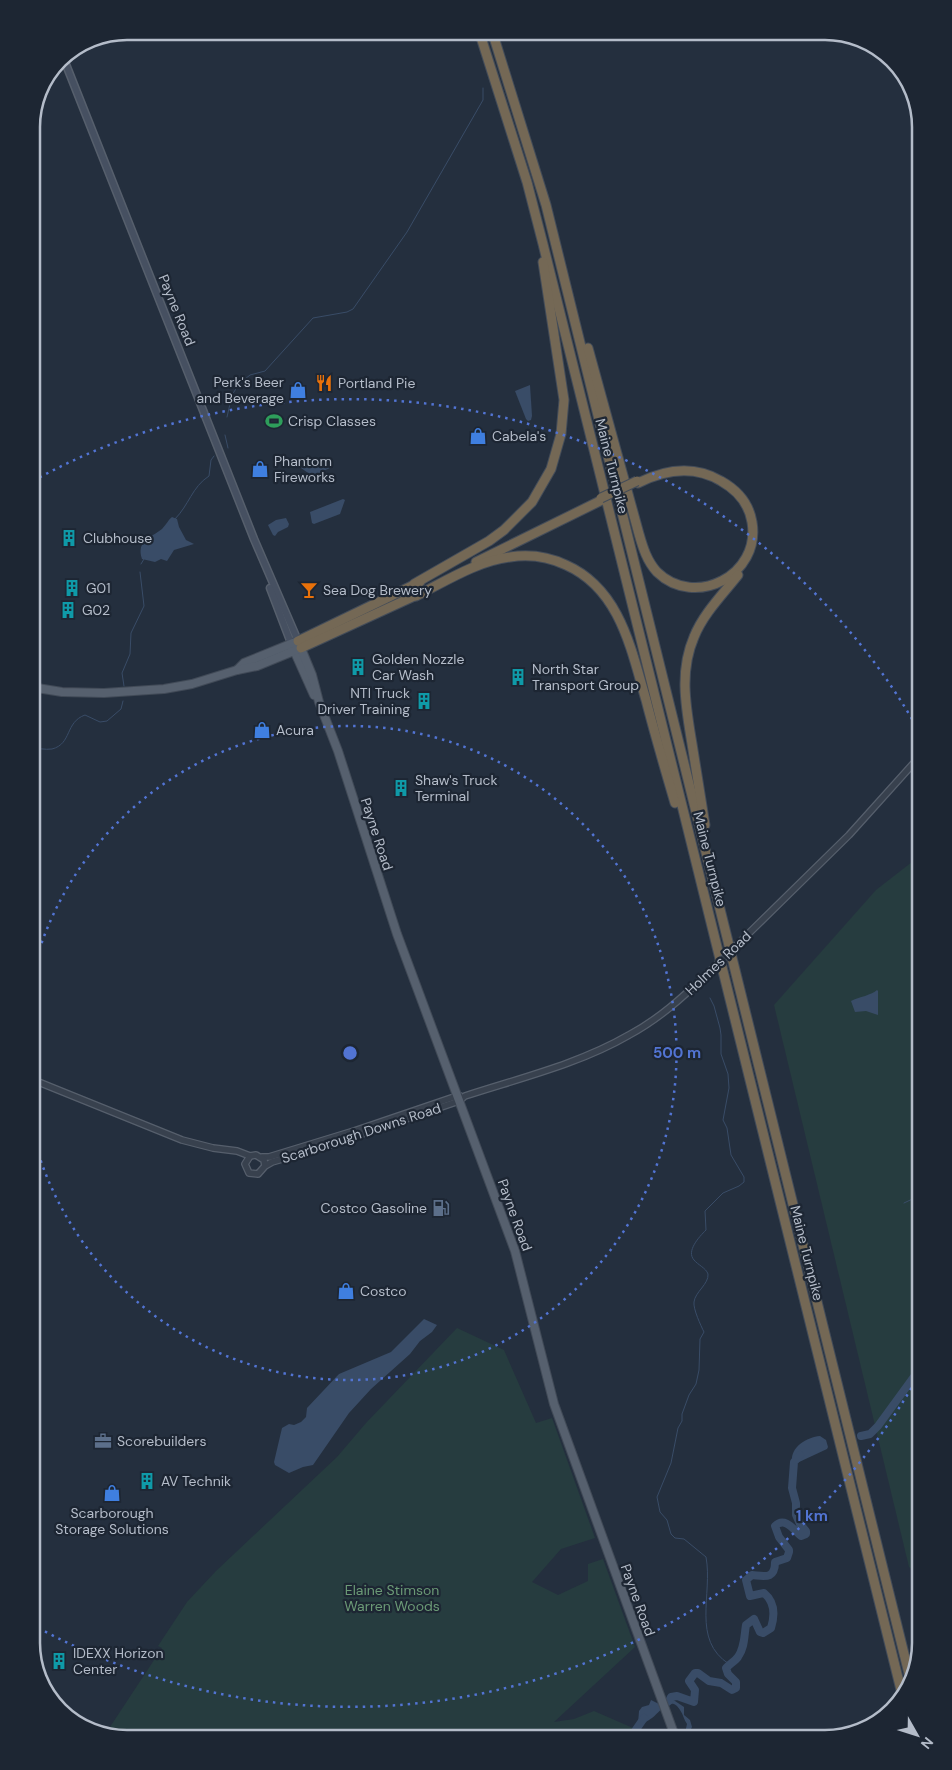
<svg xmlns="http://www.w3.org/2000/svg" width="952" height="1770" font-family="'DM Sans',sans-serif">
	<rect width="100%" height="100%" fill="#242f3e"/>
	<g fill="#263c3f">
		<polygon points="921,855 921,1577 909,1567 774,1005 876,890"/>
		<polygon points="457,1328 504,1350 536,1423 552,1418 595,1538 561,1549 532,1582 558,1595 588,1581 588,1564 603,1559 635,1647 554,1722 574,1719 594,1711 633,1728 629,1739 121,1739 106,1733 162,1648 158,1646 187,1602 216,1571 337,1457 366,1423"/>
	</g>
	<g fill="#394c67">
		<polygon points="530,385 532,416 531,420 528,421 526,419 515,391"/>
		<polygon points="298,460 332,467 315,475 311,475 301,468"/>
		<polygon points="343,499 345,500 340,514 314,524 312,523 310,512"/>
		<path d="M172,517L177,519L179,527L186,540L194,544L174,550L167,561L161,559L155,562L142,559C136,540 151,538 162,529C166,525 168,520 172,517Z"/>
		<polygon points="286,518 289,524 288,527 278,532 275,536 273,535 268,525 276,520"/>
		<path d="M877,990L878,991V1015L866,1011L855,1012L851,1001C859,997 872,995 877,990Z"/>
		<polygon points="424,1319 437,1325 432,1332 420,1341 410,1354 371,1389 349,1413 313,1465 303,1467 289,1473 275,1465 274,1462 282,1428 289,1424 294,1425 301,1422 306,1417 307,1408 339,1374 391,1352"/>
		<path d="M820,1436L826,1440L828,1447L827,1449L797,1463L792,1462C790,1447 807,1437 820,1436Z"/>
		<path d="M668,1699H672L684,1707V1715L690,1720L692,1727L687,1737L685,1733L687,1724C684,1720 683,1714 680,1710C671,1694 659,1713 652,1718C648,1721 642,1724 638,1724L639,1711L642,1707L649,1705L651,1700L659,1704Z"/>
	</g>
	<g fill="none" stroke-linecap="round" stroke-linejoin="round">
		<g stroke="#394c67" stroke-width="1">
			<polyline points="227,417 232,395 239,384 250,375 265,371 313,318 347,312 353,309 407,232 483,100 483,88"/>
			<polyline points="225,435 228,448"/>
			<path d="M175,519C189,505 192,487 209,476L211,460L214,456"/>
			<polyline points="141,564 144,559"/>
			<polyline points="124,686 122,673 130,654 131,633 144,606 140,572"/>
			<path d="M31,748C38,748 45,750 52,749C72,744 65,722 85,715L100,722L107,721L121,709L123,701"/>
			<path d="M710,998L714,1006L720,1028L721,1035V1054L728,1074L729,1088L723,1120L727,1128L731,1155L744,1177V1182L739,1186L723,1193L705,1211L706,1230C699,1237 686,1251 694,1260C698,1265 706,1268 708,1274C709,1284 695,1292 694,1302C693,1309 701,1326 704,1332L700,1339L699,1370L696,1384L689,1395L682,1414V1421L678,1428L671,1463L657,1497L660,1512L667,1520L671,1534L675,1538L684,1539L706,1557C713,1594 691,1640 729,1664"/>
			<polyline points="904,1203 921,1195"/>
		</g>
		<g stroke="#394c67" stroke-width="8">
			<polyline points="861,1436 870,1434 878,1426 921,1367"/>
			<path d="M664,1705L669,1701L671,1697L677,1696L694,1702L695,1690L689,1681L695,1673H698L709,1681L721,1683L732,1690L736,1688V1682L728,1674L726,1668C730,1664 735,1661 738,1657C745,1647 744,1636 746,1625L754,1619L760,1632L763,1633L771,1628C775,1615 775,1602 764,1593L750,1596L746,1580L752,1575C764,1576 775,1580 775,1562L787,1558L789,1552V1550L779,1537L775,1526C785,1516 794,1530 801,1536L806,1534V1531L800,1524L796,1515V1503L792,1488L794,1462L800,1455"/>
			<polyline points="633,1739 635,1731 644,1718"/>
		</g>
		<g stroke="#565f6c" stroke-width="8">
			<g id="tertiary">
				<polyline points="746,936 849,835 921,755"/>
				<polyline points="31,1079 182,1140 213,1148 237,1151 250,1156"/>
				<polyline points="262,1157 269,1157 354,1131 457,1096 460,1096"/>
				<path d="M265,1166L264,1160L256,1155L250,1156L245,1164L249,1173L258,1174L265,1166L272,1162L327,1146L459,1101L465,1096C520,1078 579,1064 629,1035C659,1019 683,997 707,974"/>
			</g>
		</g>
		<g stroke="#565f6c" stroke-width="9">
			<g id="secondary">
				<polyline points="63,57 254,539 298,641"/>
				<polyline points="270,588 291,643"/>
			</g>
		</g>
		<g stroke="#414a57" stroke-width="10">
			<g id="primary">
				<polyline points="293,648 314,695"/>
				<polyline points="237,670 244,663 298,641 312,675 319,702 338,751 397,934 515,1251 554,1404 676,1739"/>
				<polyline points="31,687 62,692 104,693 164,689 192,684 237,670 257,666 301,648"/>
			</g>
		</g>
		<g stroke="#434c59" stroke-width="11">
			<g id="motorway">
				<polyline points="479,31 527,182 543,244 903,1698"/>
				<polyline points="492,31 546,205 910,1678"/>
				<path d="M588,348L639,534C643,548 647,561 657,572C695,609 761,575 752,522C749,504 737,490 721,481C694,465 666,469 638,483"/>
				<polyline points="476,562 602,500"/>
				<polyline points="414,584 489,541 504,530 532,502 551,469 561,434 564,400 543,262"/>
				<path d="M416,596C446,581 477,561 510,557C529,554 549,557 566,565C620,589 631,649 646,700C655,735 665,769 675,803"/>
				<polyline points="298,641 420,582"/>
				<polyline points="301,648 421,593"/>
				<path d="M705,825C701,800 697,775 693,750C687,712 678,674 694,637C703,614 723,594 738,575"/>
			</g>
		</g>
		<use href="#tertiary" stroke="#38414e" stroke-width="5.5"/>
		<use href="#secondary" stroke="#465061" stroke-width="6"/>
		<use href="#primary" stroke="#56606e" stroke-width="8"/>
		<use href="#motorway" stroke="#746855" stroke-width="9"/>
		<g stroke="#565f6c" stroke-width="8" stroke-linecap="butt">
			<polyline id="tertiary-bridge" points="707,974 746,936"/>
		</g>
		<g stroke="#434c59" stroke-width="11" stroke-linecap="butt">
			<polyline id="motorway-bridge" points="601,498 637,481"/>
		</g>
		<use href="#tertiary-bridge" stroke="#38414e" stroke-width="5.5"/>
		<use href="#motorway-bridge" stroke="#746855" stroke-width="9"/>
	</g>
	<g fill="none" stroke="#5274d3" stroke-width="2.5" stroke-dasharray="2.5 5">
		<path d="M31 979A327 327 0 1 1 31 1127"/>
		<path d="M919 1375A654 654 0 0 1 33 1625M33 481A654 654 0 0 1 919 731"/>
	</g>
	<defs>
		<g id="restaurant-bare" transform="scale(1.35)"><path d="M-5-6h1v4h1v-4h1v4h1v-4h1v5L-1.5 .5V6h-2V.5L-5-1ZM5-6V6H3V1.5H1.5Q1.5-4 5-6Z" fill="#e8710a" stroke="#1d2633" stroke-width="2.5" paint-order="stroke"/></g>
		<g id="shop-bare" transform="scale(1.35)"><path d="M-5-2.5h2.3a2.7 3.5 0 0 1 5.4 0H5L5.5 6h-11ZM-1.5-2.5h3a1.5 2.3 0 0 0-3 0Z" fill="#3f7fe0" stroke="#1d2633" stroke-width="2.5" paint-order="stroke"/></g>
		<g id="stadium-bare" transform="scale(1.35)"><path d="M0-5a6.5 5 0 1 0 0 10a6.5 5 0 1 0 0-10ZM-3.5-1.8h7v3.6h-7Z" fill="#2e9e5b" stroke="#1d2633" stroke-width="2.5" paint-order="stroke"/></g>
		<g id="building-bare" transform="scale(1.35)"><path d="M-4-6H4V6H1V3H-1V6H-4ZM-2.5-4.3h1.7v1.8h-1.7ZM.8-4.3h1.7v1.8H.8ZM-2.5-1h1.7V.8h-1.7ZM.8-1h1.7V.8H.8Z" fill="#0f9aa8" stroke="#1d2633" stroke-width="2.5" paint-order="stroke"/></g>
		<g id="bar-bare" transform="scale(1.35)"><path d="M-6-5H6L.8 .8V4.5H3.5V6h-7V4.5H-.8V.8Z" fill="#e8710a" stroke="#1d2633" stroke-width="2.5" paint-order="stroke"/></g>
		<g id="fuel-bare" transform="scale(1.35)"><path d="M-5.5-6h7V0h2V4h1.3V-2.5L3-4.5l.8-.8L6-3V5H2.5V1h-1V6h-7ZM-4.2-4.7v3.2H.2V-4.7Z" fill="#5c6f8a" stroke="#1d2633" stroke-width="2.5" paint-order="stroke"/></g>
		<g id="office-bare" transform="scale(1.35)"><path d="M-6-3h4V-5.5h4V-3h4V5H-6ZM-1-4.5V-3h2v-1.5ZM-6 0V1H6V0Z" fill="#5c6f8a" stroke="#1d2633" stroke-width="2.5" paint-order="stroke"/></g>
	</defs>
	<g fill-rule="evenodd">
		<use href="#restaurant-bare" x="324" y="383"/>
		<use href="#shop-bare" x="298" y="390"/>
		<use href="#stadium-bare" x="274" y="421"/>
		<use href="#shop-bare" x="478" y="436"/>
		<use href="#shop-bare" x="260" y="469"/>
		<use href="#building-bare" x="69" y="538"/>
		<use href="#building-bare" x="72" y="588"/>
		<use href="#bar-bare" x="309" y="590"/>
		<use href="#building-bare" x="68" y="610"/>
		<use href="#building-bare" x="358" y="667"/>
		<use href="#building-bare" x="518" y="677"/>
		<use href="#building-bare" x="424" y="701"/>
		<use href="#shop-bare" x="262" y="730"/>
		<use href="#building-bare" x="401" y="788"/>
		<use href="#fuel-bare" x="441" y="1208"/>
		<use href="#shop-bare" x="346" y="1291"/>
		<use href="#office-bare" x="103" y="1441"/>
		<use href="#building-bare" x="147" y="1481"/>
		<use href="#shop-bare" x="112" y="1493"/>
		<use href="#building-bare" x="59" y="1661"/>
	</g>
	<g text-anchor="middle" stroke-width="4.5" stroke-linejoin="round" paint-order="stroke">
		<g font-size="14" fill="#b4bcc9" stroke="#1d2633">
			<text transform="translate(177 310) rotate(68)" y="5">Payne Road</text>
			<text transform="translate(612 466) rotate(76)" y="5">Maine Turnpike</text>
			<text transform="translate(377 834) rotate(72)" y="5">Payne Road</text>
			<text transform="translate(710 859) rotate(76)" y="5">Maine Turnpike</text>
			<text transform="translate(718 963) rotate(-44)" y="5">Holmes Road</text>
			<text transform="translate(361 1133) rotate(-18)" y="5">Scarborough Downs Road</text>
			<text transform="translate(515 1215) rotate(70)" y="5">Payne Road</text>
			<text transform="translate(807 1253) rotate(76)" y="5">Maine Turnpike</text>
			<text transform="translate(638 1600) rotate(70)" y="5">Payne Road</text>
		</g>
		<g font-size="14" fill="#b4bcc9" stroke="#1d2633" text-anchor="start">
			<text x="284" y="387" text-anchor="end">Perk's Beer<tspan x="284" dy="16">and Beverage</tspan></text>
			<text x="338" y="388">Portland Pie</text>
			<text x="288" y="426">Crisp Classes</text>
			<text x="492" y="441">Cabela's</text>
			<text x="274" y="466">Phantom<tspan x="274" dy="16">Fireworks</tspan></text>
			<text x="83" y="543">Clubhouse</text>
			<text x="86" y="593">G01</text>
			<text x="323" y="595">Sea Dog Brewery</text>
			<text x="82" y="615">G02</text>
			<text x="372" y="664">Golden Nozzle<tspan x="372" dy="16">Car Wash</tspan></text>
			<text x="532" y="674">North Star<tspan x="532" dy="16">Transport Group</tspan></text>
			<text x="410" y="698" text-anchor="end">NTI Truck<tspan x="410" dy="16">Driver Training</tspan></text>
			<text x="276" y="735">Acura</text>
			<text x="415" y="785">Shaw's Truck<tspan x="415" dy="16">Terminal</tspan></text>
			<text x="427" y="1213" text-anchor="end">Costco Gasoline</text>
			<text x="360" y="1296">Costco</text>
			<text x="117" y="1446">Scorebuilders</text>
			<text x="161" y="1486">AV Technik</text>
			<text x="112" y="1518" text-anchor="middle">Scarborough<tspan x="112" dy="16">Storage Solutions</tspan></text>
			<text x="73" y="1658">IDEXX Horizon<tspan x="73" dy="16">Center</tspan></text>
		</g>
		<g font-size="14" fill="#6b9a76" stroke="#1d2633">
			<text x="392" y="1595">Elaine Stimson<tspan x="392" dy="16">Warren Woods</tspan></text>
		</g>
	</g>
	<path d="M0 0H952V1770H0ZM127 40H825A87 87 0 0 1 912 127V1643A87 87 0 0 1 825 1730H127A87 87 0 0 1 40 1643V127A87 87 0 0 1 127 40Z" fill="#1d2633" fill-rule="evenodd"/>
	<path fill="none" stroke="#b4bcc9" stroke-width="2.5" d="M127 40H825A87 87 0 0 1 912 127V1643A87 87 0 0 1 825 1730H127A87 87 0 0 1 40 1643V127A87 87 0 0 1 127 40Z"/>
	<circle cx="350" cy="1053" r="8" fill="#5274d3" stroke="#1d2633" stroke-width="2.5"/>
	<g font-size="15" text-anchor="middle" font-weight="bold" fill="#5274d3" stroke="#1d2633" stroke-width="4.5" stroke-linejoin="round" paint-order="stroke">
		<text x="677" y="1058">500 m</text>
		<text x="812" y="1521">1 km</text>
	</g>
	<g transform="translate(917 1735) rotate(129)" stroke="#1d2633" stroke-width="4" paint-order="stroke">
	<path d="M0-4L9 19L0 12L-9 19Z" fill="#b4bcc9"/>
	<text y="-8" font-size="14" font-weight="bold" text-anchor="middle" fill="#b4bcc9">N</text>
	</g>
</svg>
